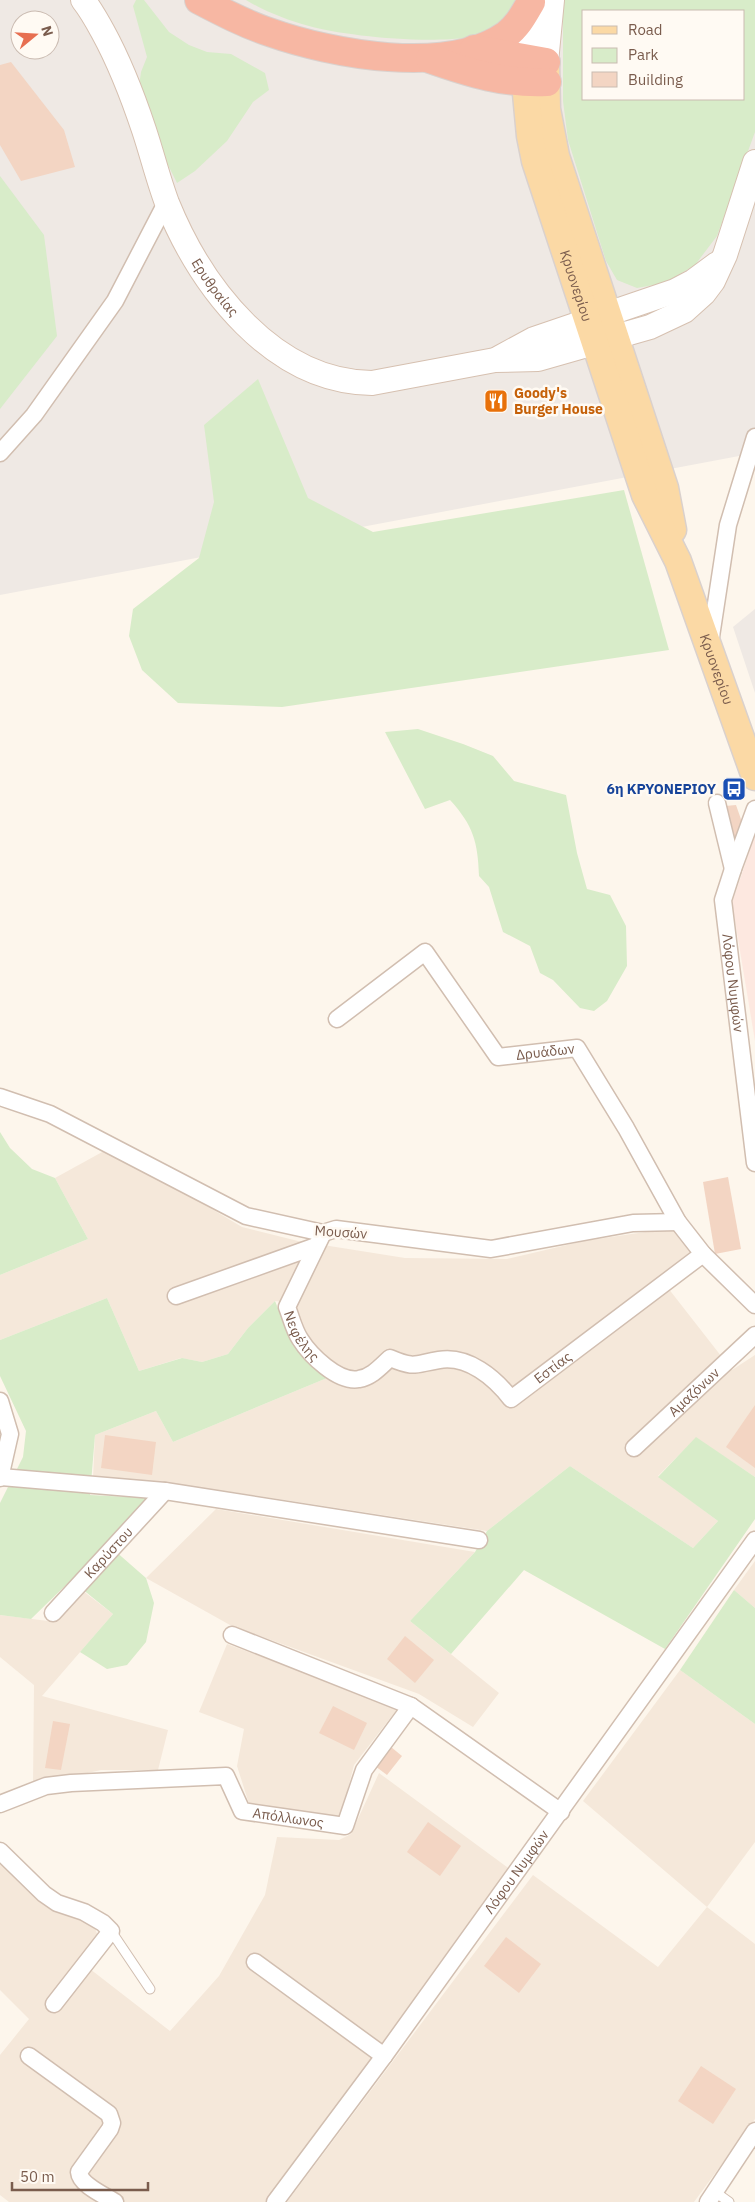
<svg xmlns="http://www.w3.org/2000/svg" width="755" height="2202" font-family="'IBM Plex Sans',sans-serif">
	<rect width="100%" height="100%" fill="#fdf6ec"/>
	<g fill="#f5e8da">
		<polygon points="104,1151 190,1196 242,1227 298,1241 405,1258 507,1259 584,1241 652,1231 682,1230 698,1254 661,1279 732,1370 755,1355 755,1477 696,1438 658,1476 718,1521 693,1548 570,1466 487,1531 232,1492 93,1478 95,1435 156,1411 173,1442 327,1378 337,1365 305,1337 296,1304 275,1301 248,1328 228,1354 202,1362 181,1358 139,1371 107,1298 0,1340 0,1275 88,1239 55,1178"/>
		<polygon points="216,1509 475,1552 410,1621 499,1693 473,1727 419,1694 230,1625 146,1578"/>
		<polygon points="755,1561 755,1608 734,1590"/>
		<polygon points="83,1591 113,1614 42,1696 168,1730 158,1770 101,1770 33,1785 34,1685 0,1657 0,1615 48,1621"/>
		<polygon points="227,1644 398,1708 354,1765 341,1816 251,1810 237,1766 244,1729 199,1712"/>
		<polygon points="680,1670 755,1724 755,1842 707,1907 755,1944 755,2119 694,2202 287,2202 533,1875 658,1967 707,1907 583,1801"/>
		<polygon points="379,1773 511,1870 266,2202 9,2202 0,2195 0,2055 29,2019 0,1990 0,1857 92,1921 98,1936 81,1962 170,2031 219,1976 265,1895 277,1837 339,1840 351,1834"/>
	</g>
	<polygon fill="#fde8e0" points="755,835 755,1041 732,903"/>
	<g fill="#efe9e4" fill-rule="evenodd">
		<path d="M0,0H755V453L0,595ZM584,11H744V99H584ZM20,20H50V50H20Z"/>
		<polygon points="755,609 755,693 733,627"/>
	</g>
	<g fill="#d8ecc9" fill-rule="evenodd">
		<polygon points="136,0 144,0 169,32 189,45 207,52 231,54 265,73 269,90 253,102 227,141 195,171 177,183 167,163 139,86 141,72 147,57 133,6"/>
		<path d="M246,0H521C514,8 506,24 497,29C464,49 347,37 309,26C287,20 266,12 246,0Z"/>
		<path d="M563,0H755V132L717,236L695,265L665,283L637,288L617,280L606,261L568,140L563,101ZM584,11H744V99H584Z"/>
		<polygon points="0,176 44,235 57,336 0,409"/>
		<polygon points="258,379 308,498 373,532 624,490 669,650 282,707 178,703 142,670 129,636 133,609 199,558 214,502 204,425"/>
		<path d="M418,729L463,744L493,756L514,781L566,795L577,853L587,889L610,895L626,926L627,966L607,1001L594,1011L580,1008L553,980L540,973L530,946L503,932L489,887L479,876C478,842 473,825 450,800L425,809L385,732Z"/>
		<polygon points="0,1132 10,1148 32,1169 55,1178 88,1239 0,1275"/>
		<polygon points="107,1298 139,1371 182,1358 202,1362 228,1354 248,1328 275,1301 289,1336 303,1358 327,1378 173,1442 156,1411 95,1435 90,1495 147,1498 106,1543 146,1578 154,1603 146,1642 127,1665 107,1669 80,1652 113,1614 71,1580 31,1619 0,1615 0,1503 23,1457 26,1431 0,1376 0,1340"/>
		<polygon points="696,1437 755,1477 755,1519 665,1649 524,1570 451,1654 410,1621 475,1552 487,1531 570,1466 693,1548 718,1521 658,1477"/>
		<polygon points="734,1590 755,1608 755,1724 680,1670"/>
	</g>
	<g fill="#f3d5c3">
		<polygon points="11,62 64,130 75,167 21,181 0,145 0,65"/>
		<polygon points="736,805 743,825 740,826 740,835 729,839 725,806"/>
		<polygon points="728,1177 741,1249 715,1254 703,1182"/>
		<polygon points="755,1405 755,1468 726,1447"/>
		<polygon points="105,1435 156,1442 152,1475 101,1468"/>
		<polygon points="405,1636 434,1660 415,1683 387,1659"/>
		<polygon points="333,1706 367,1723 354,1750 319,1733"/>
		<polygon points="53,1721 70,1724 61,1770 45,1768"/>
		<polygon points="391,1747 402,1756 387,1775 375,1766"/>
		<polygon points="428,1822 461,1846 440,1876 407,1852"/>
		<polygon points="506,1937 541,1964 519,1993 484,1966"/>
		<polygon points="701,2066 736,2089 713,2124 678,2101"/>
	</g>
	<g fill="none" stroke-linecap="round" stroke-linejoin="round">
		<g stroke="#d1beb0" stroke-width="11">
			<g id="service">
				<polyline points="111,1931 150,1989"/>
				<polyline points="715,2192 729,2202"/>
			</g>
		</g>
		<g stroke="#d1beb0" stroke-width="19">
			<g id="minor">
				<polyline points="0,453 34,415 115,301 167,201"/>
				<polyline points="710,643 728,525 755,437"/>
				<polyline points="717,803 733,869"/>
				<path id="s1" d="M755,809L733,869L723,900L755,1163"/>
				<path id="s2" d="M337,1019L425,952L498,1057L577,1048L626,1128L678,1222L703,1254L755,1305"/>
				<polyline points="0,1097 50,1114 246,1216 323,1233 336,1229 491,1249 633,1223 678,1222"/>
				<path id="s3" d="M323,1233L287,1307C291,1317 294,1330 300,1339C310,1355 338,1383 359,1379C372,1377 381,1366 390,1358C416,1369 414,1364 439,1360C468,1355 495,1378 511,1399L703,1254"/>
				<polyline points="176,1296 316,1246"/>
				<polyline points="0,1401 10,1434 0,1478"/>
				<path id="s4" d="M634,1448L755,1335"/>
				<polyline points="1,1477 165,1491 479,1540"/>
				<path id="s5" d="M53,1613L165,1491"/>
				<polyline points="232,1635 411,1706 561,1812"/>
				<path id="s6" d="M0,1804L46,1786L71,1783L226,1776L242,1811L345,1826L364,1770L411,1706"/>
				<polyline points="0,1851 44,1894 57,1903 84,1912 103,1923 111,1931 54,2004"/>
				<polyline points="255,1962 384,2056"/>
				<path d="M29,2056L109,2114L112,2123L110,2129L79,2172C80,2185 104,2195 115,2202"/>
				<path id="s7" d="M275,2202L384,2056L755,1540"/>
				<polyline points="708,2202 755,2131"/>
			</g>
		</g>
		<g stroke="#d6c0b0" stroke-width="26">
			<g id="secondary">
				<path id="s8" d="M83,0C91,10 97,21 103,32C120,63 133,97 144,130C152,154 158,179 167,203C201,287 273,382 372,383L495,360L538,359L650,327L684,311L704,293L713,281L725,255L755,162"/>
				<polyline points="546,62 552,0"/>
				<polyline points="525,75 531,2"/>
				<polyline points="499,358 534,339 675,291 694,281 717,264"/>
			</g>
		</g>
		<g stroke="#dad1cd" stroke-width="29">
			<g id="primary">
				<polyline points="546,62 547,109 556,156 665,488 673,530"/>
				<path id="s9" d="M525,83L530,136L535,161L645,495L678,561L755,777"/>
			</g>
		</g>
		<g stroke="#dad1cd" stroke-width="30">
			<g id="motorway">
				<path d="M199,0C222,12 245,24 269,32C331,54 448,76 506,35C518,26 524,14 531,2"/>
				<polyline points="474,49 546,62"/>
				<path d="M430,59C470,73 505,84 547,82"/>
			</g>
		</g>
		<use href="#service" stroke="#fff" stroke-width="9"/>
		<use href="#minor" stroke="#fff" stroke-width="16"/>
		<use href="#secondary" stroke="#fff" stroke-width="24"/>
		<use href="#primary" stroke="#fbd9a5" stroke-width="26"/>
		<use href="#motorway" stroke="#f7b7a3" stroke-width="28"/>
	</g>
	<defs>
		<g id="restaurant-square" transform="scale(1.25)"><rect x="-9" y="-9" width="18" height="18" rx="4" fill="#e8710a" stroke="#fffaf3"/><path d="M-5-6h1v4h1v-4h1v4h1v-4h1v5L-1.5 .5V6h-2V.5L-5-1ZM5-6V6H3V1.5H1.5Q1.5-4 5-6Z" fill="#fff"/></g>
		<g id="bus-square" transform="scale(1.25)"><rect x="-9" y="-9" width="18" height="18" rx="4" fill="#1a4fb4" stroke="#fffaf3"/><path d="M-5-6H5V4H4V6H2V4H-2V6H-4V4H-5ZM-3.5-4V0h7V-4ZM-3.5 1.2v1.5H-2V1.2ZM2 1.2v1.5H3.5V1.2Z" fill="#fff"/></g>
	</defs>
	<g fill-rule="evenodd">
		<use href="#restaurant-square" x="496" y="401"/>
		<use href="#bus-square" x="734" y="789"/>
	</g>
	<g text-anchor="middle" stroke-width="5" stroke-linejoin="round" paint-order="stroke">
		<g font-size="14" fill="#7a5c4d" stroke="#fffaf3">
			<text dy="5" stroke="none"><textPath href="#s8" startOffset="318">Ερυθραίας</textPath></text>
			<text dy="5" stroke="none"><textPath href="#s9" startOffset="210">Κρυονερίου</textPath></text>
			<text dy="5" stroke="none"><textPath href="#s9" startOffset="619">Κρυονερίου</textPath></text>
			<text dy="5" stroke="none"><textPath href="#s1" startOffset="180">Λόφου Νυμφών</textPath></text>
			<text dy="5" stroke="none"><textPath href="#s2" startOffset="286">Δρυάδων</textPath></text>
			<text transform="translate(341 1232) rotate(4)" y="5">Μουσών</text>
			<text dy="5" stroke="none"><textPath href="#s3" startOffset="115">Νεφέλης</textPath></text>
			<text dy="5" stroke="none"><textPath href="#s3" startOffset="418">Εστίας</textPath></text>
			<text dy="5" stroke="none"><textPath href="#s4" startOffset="82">Αμαζόνων</textPath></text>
			<text dy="5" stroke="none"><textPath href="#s5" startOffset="82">Καρύστου</textPath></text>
			<text dy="5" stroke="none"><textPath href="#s6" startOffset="315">Απόλλωνος</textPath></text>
			<text dy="5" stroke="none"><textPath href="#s7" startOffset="409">Λόφου Νυμφών</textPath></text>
		</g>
		<g font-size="14" font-weight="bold" fill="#c56008" stroke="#fffaf3" text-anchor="start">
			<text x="514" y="398">Goody's<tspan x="514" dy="16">Burger House</tspan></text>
		</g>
		<g font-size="14" font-weight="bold" fill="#164399" stroke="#fffaf3" text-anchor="end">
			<text x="716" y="794">6η ΚΡΥΟΝΕΡΙΟΥ</text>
		</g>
	</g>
	<rect x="582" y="10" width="162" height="90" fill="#fffaf3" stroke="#cabbb1"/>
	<rect x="592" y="26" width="25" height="8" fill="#fbd9a5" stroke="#cabbb1"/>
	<text x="628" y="35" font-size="15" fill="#7a5c4d">Road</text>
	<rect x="592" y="48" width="25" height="15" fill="#d8ecc9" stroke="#cabbb1"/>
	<text x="628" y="60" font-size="15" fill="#7a5c4d">Park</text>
	<rect x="592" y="72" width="25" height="15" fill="#f3d5c3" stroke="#cabbb1"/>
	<text x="628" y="85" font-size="15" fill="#7a5c4d">Building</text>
	<g transform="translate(35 35) rotate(72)"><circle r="24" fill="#fffaf3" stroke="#cabbb1"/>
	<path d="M0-4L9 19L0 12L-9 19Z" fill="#e76f51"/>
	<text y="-8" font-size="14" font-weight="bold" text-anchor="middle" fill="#7a5c4d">N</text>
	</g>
	<path d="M12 2182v8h136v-8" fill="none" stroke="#7a5c4d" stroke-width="2.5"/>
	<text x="20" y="2182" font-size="15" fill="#7a5c4d" stroke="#fffaf3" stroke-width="4" paint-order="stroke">50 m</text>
</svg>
